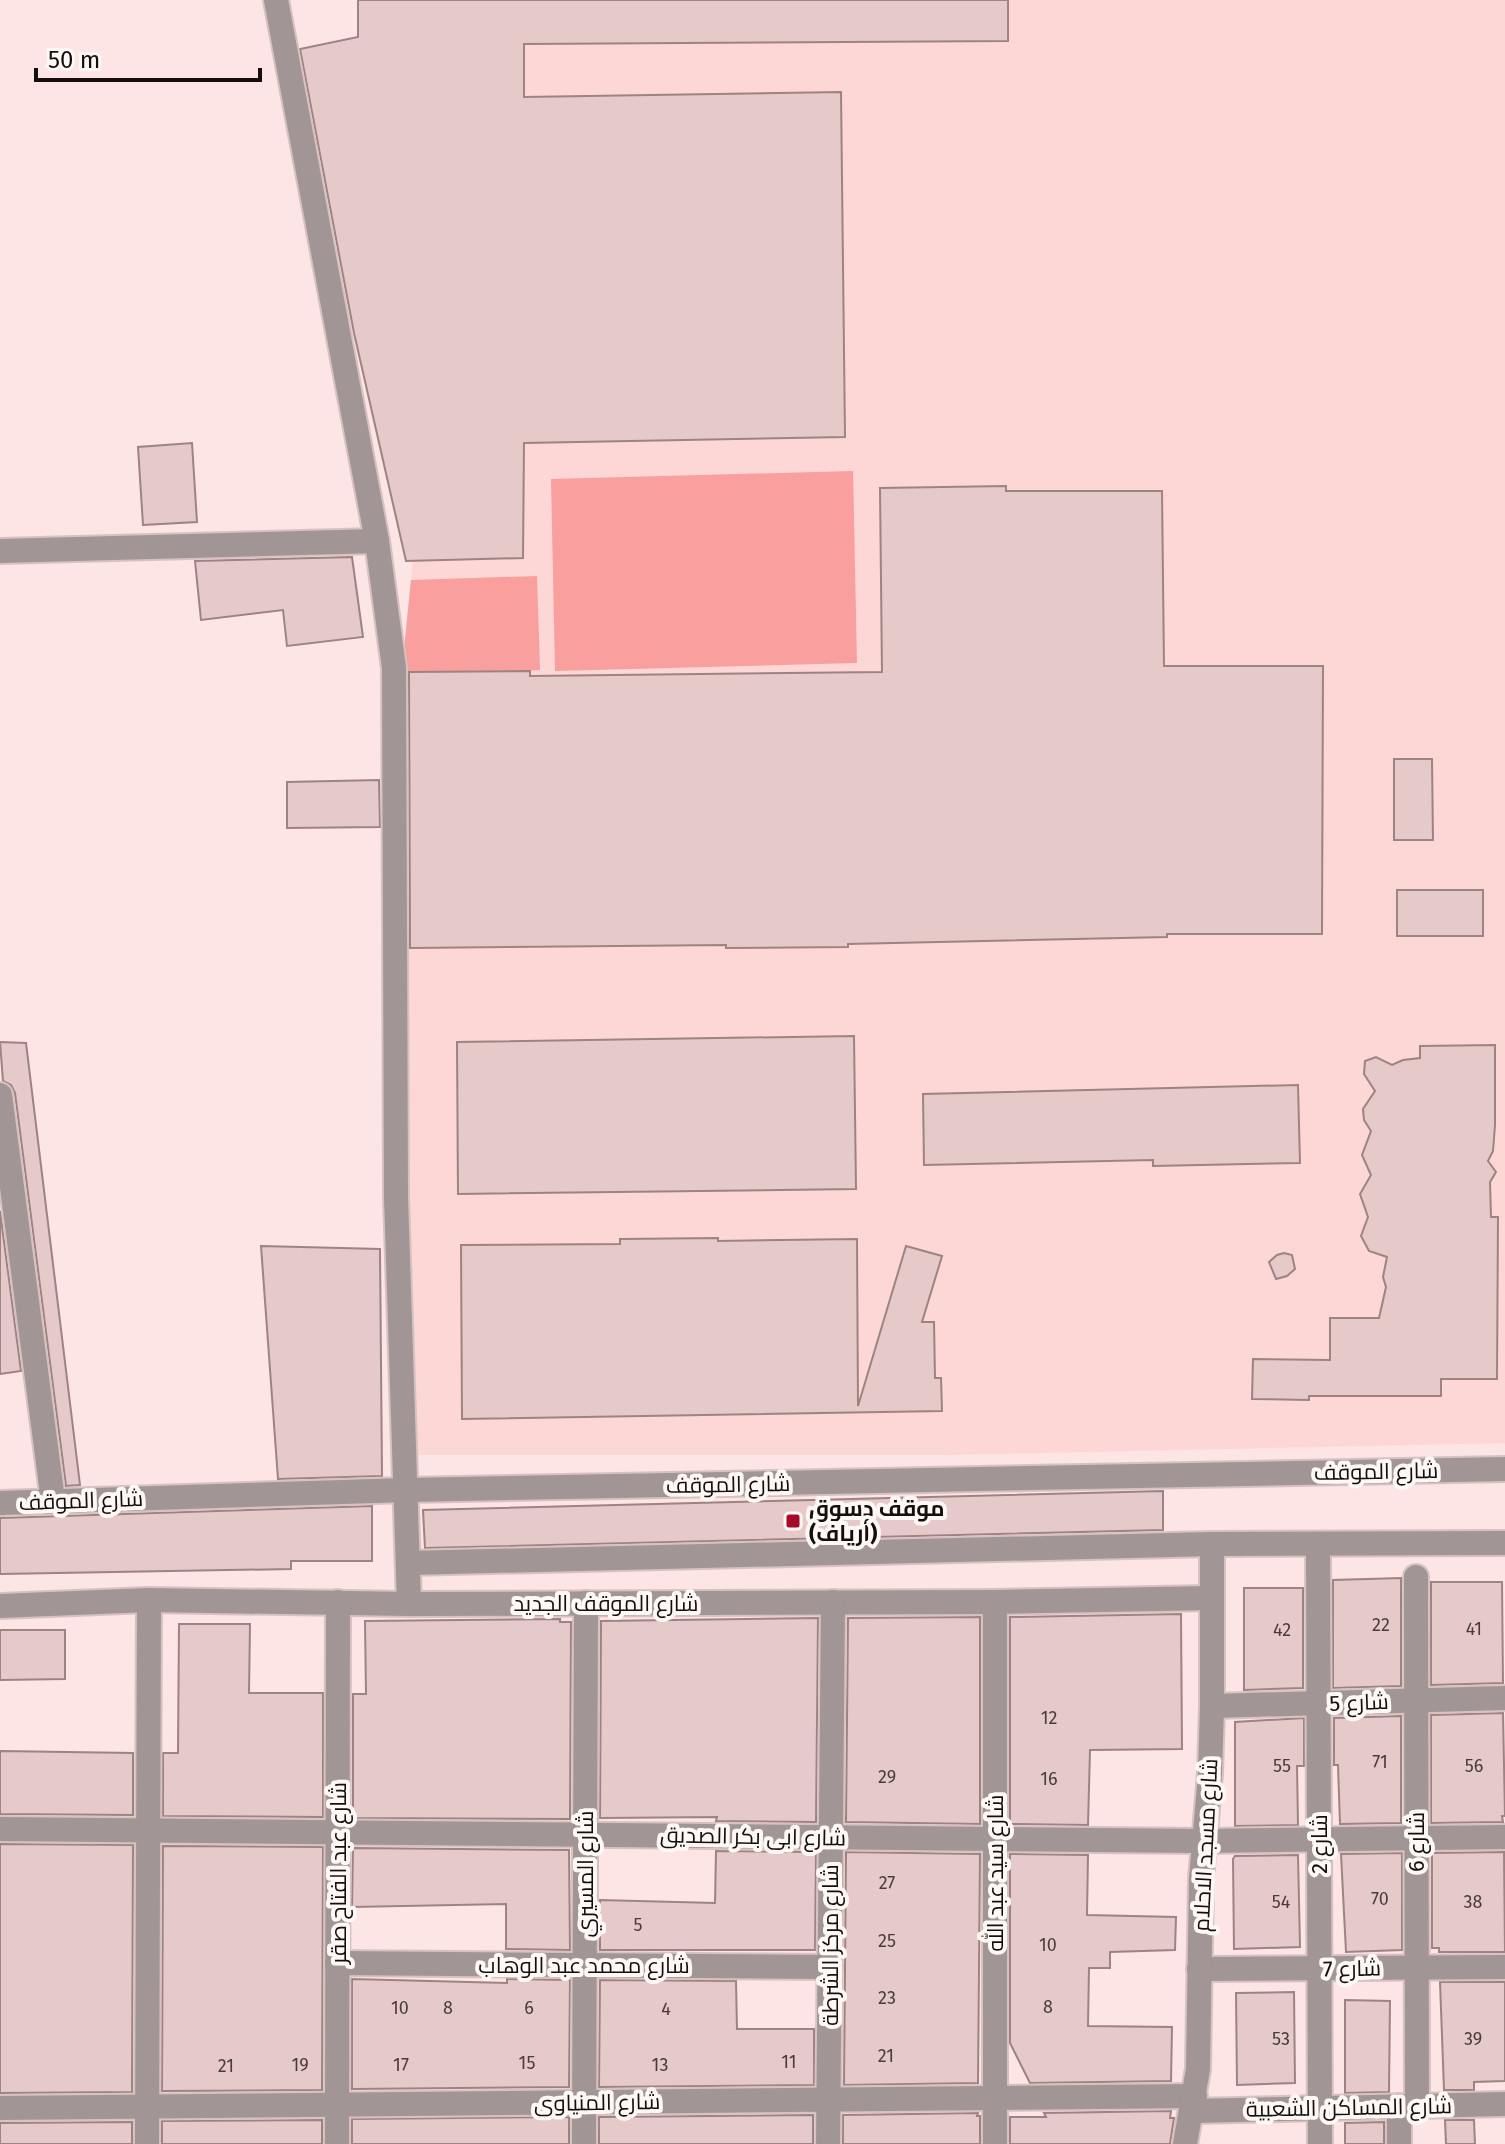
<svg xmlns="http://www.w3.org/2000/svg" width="1505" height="2144" font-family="'Fira Sans',Cairo,sans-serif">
	<rect width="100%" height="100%" fill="#fce5e4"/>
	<polygon fill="#fcd7d5" points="424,0 1505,0 1505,1443 950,1455 408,1455 401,679 414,550"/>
	<g fill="#f99f9d">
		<polygon points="853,471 857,663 555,671 551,479"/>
		<polygon points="537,576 540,670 401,679 411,580"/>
	</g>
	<g fill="#e6cac9" stroke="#9d8382" stroke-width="2">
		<polygon points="358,0 1008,0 1008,41 524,44 524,97 841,92 845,437 524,443 523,558 406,561 354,333 300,49 358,37"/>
		<polygon points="192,443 197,522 143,525 138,447"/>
		<polygon points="1006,486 1006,491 1162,491 1164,666 1323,666 1322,934 1167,934 1167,937 848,944 848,947 726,948 726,945 410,948 409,672 530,671 530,676 882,672 880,488"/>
		<polygon points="352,557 363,637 287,646 283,610 201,620 195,561"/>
		<polygon points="1394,759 1432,759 1433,840 1394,840"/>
		<polygon points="379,780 380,827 287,828 287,782"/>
		<rect x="1397" y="890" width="86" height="46"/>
		<polygon points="854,1036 856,1189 458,1194 457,1042"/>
		<polygon points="0,1042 26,1043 80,1485 66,1486 15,1093 11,1085 3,1081"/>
		<polygon points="1495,1045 1495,1125 1493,1151 1488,1161 1496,1172 1490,1182 1491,1217 1498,1217 1497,1379 1441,1379 1441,1396 1309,1396 1309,1400 1252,1399 1253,1359 1330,1360 1330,1318 1379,1318 1386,1287 1383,1277 1387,1257 1369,1251 1361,1236 1368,1217 1360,1194 1371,1175 1362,1155 1371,1131 1364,1120 1363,1109 1375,1091 1364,1074 1365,1061 1376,1057 1392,1065 1403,1060 1420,1058 1420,1046"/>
		<polygon points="1298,1085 1300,1163 1153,1166 1153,1160 924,1165 923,1094"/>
		<polygon points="0,1211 21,1371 0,1374"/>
		<polygon points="718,1238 718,1241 857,1239 858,1406 906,1246 942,1256 922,1322 934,1322 935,1378 941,1378 942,1411 462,1419 461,1245 620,1244 620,1239"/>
		<polygon points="261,1246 380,1249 382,1476 278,1479"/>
		<polygon points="1284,1253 1292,1255 1295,1269 1287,1276 1276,1279 1269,1262 1277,1255"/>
		<polygon points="1163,1491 1163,1530 425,1548 423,1510"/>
		<polygon points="372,1506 372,1561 291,1561 291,1569 0,1574 0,1518"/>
		<polygon points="1401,1578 1401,1686 1333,1688 1333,1580"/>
		<polygon points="1431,1582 1502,1582 1503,1683 1431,1685"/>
		<polygon points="1244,1588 1303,1588 1303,1688 1244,1690"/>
		<polygon points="1181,1614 1182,1749 1090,1750 1088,1825 1010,1824 1010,1617"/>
		<polygon points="980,1617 980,1824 846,1822 848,1618"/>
		<polygon points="818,1618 816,1822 716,1821 717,1817 600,1818 601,1621"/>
		<polygon points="560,1619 560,1622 571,1622 570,1819 353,1818 353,1694 366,1694 365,1621"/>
		<polygon points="179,1624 250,1624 249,1693 323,1693 323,1817 163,1816 163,1753 178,1753"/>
		<polygon points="0,1630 65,1630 65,1679 0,1680"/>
		<polygon points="1503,1713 1505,1816 1502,1816 1503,1822 1431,1823 1431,1715"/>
		<polygon points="1401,1716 1401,1823 1340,1824 1338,1765 1334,1765 1334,1718"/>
		<polygon points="1304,1718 1304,1766 1297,1766 1298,1825 1235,1826 1235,1722"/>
		<polygon points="0,1751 133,1753 133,1815 0,1814"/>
		<polygon points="0,1844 133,1845 132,2092 0,2093"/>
		<polygon points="163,1846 323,1847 322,2090 162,2091"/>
		<polygon points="353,1848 569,1850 570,1950 506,1949 506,1904 352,1907"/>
		<polygon points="716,1851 816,1852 815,1950 600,1950 600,1900 715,1903"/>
		<polygon points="846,1852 980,1854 978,2083 844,2085"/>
		<polygon points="1504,1852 1505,1952 1439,1952 1439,1948 1432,1948 1432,1853"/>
		<polygon points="1402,1853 1402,1950 1346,1952 1341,1854"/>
		<polygon points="1010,1854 1088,1855 1087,1915 1176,1917 1175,1950 1110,1952 1110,1968 1089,1968 1088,2026 1172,2027 1171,2081 1030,2083 1010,2043"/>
		<polygon points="1298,1855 1300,1947 1234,1949 1233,1859 1235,1856"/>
		<polygon points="352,1979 507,1983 507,1979 570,1980 569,2087 352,2089"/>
		<polygon points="600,1980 736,1981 737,2029 814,2029 814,2085 599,2087"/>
		<polygon points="1440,1982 1505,1982 1505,2081 1474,2082 1474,2090 1444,2090"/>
		<polygon points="1294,1992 1295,2083 1237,2085 1236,1993"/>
		<polygon points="1345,2000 1390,2001 1389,2092 1345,2093"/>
		<polygon points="1171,2111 1170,2118 1174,2118 1170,2144 1010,2144 1010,2117 1046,2117 1044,2113"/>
		<polygon points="978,2113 977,2116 980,2116 980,2144 843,2144 843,2115"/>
		<polygon points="813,2115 813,2144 599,2144 599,2117"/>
		<polygon points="569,2117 569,2144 352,2144 352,2119"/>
		<polygon points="322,2120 322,2144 162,2144 162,2121"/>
		<polygon points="1445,2120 1474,2120 1475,2144 1446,2144"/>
		<polygon points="132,2122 132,2144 0,2144 0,2123"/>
		<polygon points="1384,2122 1384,2144 1345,2144 1345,2123"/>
	</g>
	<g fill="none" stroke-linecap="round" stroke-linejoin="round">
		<g stroke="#d7c2c2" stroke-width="28">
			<g id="minor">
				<polyline points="276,0 377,541 394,668 396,1197 409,1604"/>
				<polyline points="0,551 377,541"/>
				<polyline points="0,1095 53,1501"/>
				<polyline points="0,1503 406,1490 1505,1469"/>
				<polyline points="1318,1544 1320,2144"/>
				<polyline points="408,1563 1212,1544 1505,1543"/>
				<polyline points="1416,1577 1417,2106"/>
				<polyline points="0,1606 149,1600 409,1604 995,1602 1212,1598"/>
				<polyline points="1212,1706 1505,1698"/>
				<polyline points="0,1829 1204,1841 1505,1837"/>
				<polyline points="337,1963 830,1967"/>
				<polyline points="1199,1969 1505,1967"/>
				<polyline points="1399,2106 1399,2144"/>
				<polyline points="0,2108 1195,2096"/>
				<polyline points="1192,2111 1505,2104"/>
				<polyline points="147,2144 149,1600"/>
				<polyline points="337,2144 338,1602"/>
				<polyline points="584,2144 586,1603"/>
				<polyline points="828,2144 833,1602"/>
				<polyline points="995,2144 995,1602"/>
				<polyline points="1185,2144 1198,2069 1201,1879 1210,1774 1212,1706 1212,1544"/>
			</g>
		</g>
		<use href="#minor" stroke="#a19595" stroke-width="24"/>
	</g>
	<rect fill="#a50a28" stroke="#fdf7f6" stroke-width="3" x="785" y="1513" width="16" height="16" rx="4"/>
	<g text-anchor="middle" stroke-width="8" stroke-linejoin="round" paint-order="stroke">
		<g font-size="18" fill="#4a3c3c">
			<text x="1381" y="1631">22</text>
			<text x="1474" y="1635">41</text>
			<text x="1282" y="1636">42</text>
			<text x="1049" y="1724">12</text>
			<text x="1380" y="1768">71</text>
			<text x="1282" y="1772">55</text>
			<text x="1474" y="1772">56</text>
			<text x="887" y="1783">29</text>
			<text x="1049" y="1785">16</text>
			<text x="887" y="1889">27</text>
			<text x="1380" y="1905">70</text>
			<text x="1281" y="1908">54</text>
			<text x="1473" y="1908">38</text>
			<text x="638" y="1931">5</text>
			<text x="887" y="1947">25</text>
			<text x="1048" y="1951">10</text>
			<text x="887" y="2004">23</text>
			<text x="1048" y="2013">8</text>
			<text x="400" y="2014">10</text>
			<text x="448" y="2014">8</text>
			<text x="529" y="2014">6</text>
			<text x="666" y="2015">4</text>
			<text x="1281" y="2045">53</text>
			<text x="1473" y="2045">39</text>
			<text x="886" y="2062">21</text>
			<text x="789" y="2068">11</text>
			<text x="527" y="2069">15</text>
			<text x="300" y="2071">19</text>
			<text x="401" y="2071">17</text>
			<text x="660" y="2071">13</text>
			<text x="226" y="2072">21</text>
		</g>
		<g font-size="22" fill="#160d0d" stroke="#fdf7f6">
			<text transform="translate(1376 1471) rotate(-1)" y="8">شارع الموقف</text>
			<text transform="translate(728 1484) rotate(-1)" y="8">شارع الموقف</text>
			<text transform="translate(81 1500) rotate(-2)" y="8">شارع الموقف</text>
			<text x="606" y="1611">شارع الموقف الجديد</text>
			<text transform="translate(1359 1702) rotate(-2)" y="8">شارع 5</text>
			<text transform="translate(753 1836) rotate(1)" y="8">شارع ابى بكر الصديق</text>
			<text transform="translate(1416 1842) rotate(-90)" y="8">شارع 6</text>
			<text transform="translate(1319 1844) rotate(-90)" y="8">شارع 2</text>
			<text transform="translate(1205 1845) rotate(-87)" y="8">شارع مسجد الاحلام</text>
			<text transform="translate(338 1873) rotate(-90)" y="8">شارع عبد الفتاح صقر</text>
			<text transform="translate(995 1873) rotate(-90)" y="8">شارع سيد عبد الله</text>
			<text transform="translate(585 1874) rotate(-90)" y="8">شارع المسيري</text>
			<text transform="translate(830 1945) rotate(-90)" y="8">شارع مركز الشرطة</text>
			<text x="584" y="1973">شارع محمد عبد الوهاب</text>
			<text transform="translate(1352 1968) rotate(-1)" y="8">شارع 7</text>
			<text transform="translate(597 2102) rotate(-1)" y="8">شارع المنياوى</text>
			<text transform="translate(1349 2107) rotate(-1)" y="8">شارع المساكن الشعبية</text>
		</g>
		<g font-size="22" font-weight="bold" fill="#160d0d" stroke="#fdf7f6" text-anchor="start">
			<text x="809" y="1516">موقف دسوق<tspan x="809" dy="25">(أرياف)</tspan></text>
		</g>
	</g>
	<path d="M36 68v12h224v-12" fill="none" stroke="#160d0d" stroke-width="4"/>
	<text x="48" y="68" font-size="24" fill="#160d0d" stroke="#fdf7f6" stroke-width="6" paint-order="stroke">50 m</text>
</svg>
